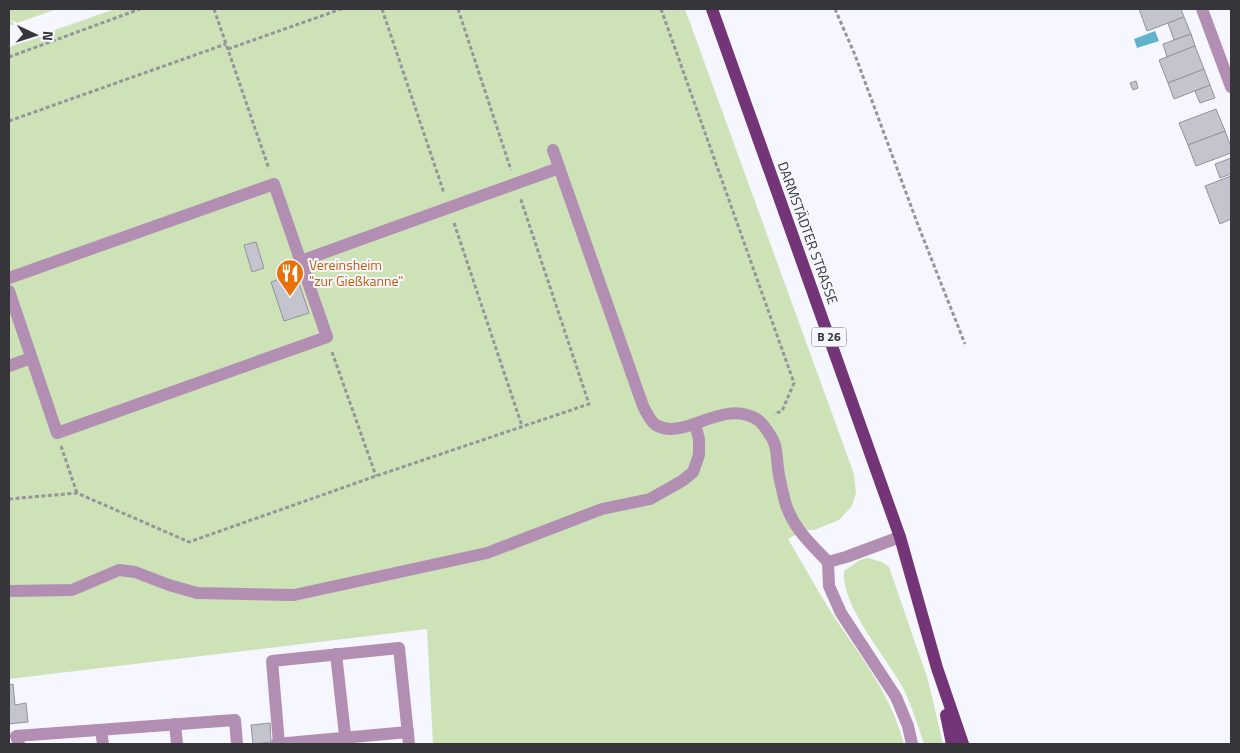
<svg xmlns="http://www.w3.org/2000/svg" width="1240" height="753" font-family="'Titillium Web',sans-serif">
	<rect width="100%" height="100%" fill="#f6f6ff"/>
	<g fill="#cde3b7">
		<polygon points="9,9 57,9 9,26"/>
		<path d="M115,9H685L854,474L856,493L852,506L839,520L814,530H804L788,539C806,569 823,601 843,630C869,668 892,699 904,744H433L427,629L9,679V46Z"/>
		<path d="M868,558L882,562L889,567L928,680L943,744H924C918,726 912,707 904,690C887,657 841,607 844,571L860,560Z"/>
	</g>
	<polygon fill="#60b1cb" points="1155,31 1159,41 1137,48 1134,39"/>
	<g fill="#c4c4cf" stroke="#92929c">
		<polygon points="1139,9 1181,9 1184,17 1147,31"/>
		<polygon points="1184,17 1191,34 1174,40 1168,23"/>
		<polygon points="1191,34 1195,46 1167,57 1163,44"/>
		<polygon points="1195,46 1204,69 1168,83 1159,60"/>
		<polygon points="1204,69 1210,85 1174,99 1168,83"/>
		<polygon points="1136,81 1138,88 1133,90 1130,83"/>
		<polygon points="1210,85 1215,98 1200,103 1195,91"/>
		<polygon points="1216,109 1225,131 1188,145 1179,123"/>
		<polygon points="1225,131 1231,147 1231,153 1196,166 1188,145"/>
		<polygon points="1231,158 1231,174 1220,178 1215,164"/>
		<polygon points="1231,176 1231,219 1220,224 1205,186"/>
		<polygon points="256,242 264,268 252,272 244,245"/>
		<polygon points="296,274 309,313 284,321 271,282"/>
		<polygon points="13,684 15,705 26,703 28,722 9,724 9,685"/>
		<polygon points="270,723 271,742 253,744 251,725"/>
	</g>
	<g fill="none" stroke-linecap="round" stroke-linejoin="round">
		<g stroke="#95959b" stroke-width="3" stroke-dasharray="4 2.5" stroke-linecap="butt">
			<polyline points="214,9 269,169"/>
			<polyline points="382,9 444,193"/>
			<polyline points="458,9 511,170"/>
			<polyline points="661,9 794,383 782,411 774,414"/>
			<polyline points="835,9 855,55 918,225 965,344"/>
			<polyline points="228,49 341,9"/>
			<polyline points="9,57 140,9"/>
			<polyline points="9,121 226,44"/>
			<polyline points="454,223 522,426"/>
			<polyline points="332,352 376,476"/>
			<polyline points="61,446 77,493"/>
			<polyline points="9,499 77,493 189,542 376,476 589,404 520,197"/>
		</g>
		<g stroke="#b18eb2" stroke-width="12">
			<polyline points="1202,9 1231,87"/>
			<path d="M553,150L643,406C647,413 649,420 656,425C684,442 723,397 758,420C761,422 764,426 766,429C780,447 775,455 779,475C781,485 783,495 786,505C794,529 811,544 828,562"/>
			<polyline points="301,261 559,168"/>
			<polyline points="9,278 274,184 327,337 57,433 9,291"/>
			<polyline points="9,366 31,358"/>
			<polyline points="900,537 846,557 828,562 829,586 841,613 896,697 908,726 912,744"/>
			<polyline points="9,591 72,590 119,570 135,572 169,585 197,593 294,595 487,553 602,509 650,499 682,481 693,472 699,455 699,439 695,424"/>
			<polyline points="336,654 346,744"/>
			<polyline points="175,724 177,744"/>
			<polyline points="101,730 103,744"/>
			<polyline points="19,744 16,736 235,720 237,744"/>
			<polyline points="276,744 408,732"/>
			<polyline points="279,744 272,661 399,648 409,744"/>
		</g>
		<g stroke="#733577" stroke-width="12">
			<polyline points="712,9 900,537 937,668 963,744"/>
			<polyline points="946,715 952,744"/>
		</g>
	</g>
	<defs>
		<g id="restaurant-pin" transform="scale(1.4375)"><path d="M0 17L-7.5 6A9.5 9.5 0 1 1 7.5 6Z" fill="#e8710a" stroke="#f6f6ff"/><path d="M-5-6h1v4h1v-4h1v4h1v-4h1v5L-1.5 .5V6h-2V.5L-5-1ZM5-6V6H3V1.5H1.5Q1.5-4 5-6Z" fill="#fff"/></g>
	</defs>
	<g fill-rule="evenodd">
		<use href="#restaurant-pin" x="290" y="273"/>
	</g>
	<g text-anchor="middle" stroke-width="4" stroke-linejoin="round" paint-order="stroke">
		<rect fill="#f6f6ff" stroke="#707075" stroke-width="1" x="811.5" y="327.5" width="35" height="19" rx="4"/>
		<g font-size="12" font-weight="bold" fill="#36363a">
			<text x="829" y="341">B 26</text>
		</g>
		<g font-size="14" fill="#36363a" stroke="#f6f6ff">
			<text transform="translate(808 233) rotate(70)" y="5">DARMSTÄDTER STRASSE</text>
		</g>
		<g font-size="14" fill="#c56008" stroke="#f6f6ff" text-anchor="start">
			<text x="309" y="270">Vereinsheim<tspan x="309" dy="16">"zur Gießkanne"</tspan></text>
		</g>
	</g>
	<rect width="1240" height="753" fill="none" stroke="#36363a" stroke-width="20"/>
	<g transform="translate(35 35) rotate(94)" stroke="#f6f6ff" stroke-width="4" paint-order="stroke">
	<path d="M0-4L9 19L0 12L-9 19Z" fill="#36363a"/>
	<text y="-8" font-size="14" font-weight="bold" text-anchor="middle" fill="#36363a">N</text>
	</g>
</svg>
